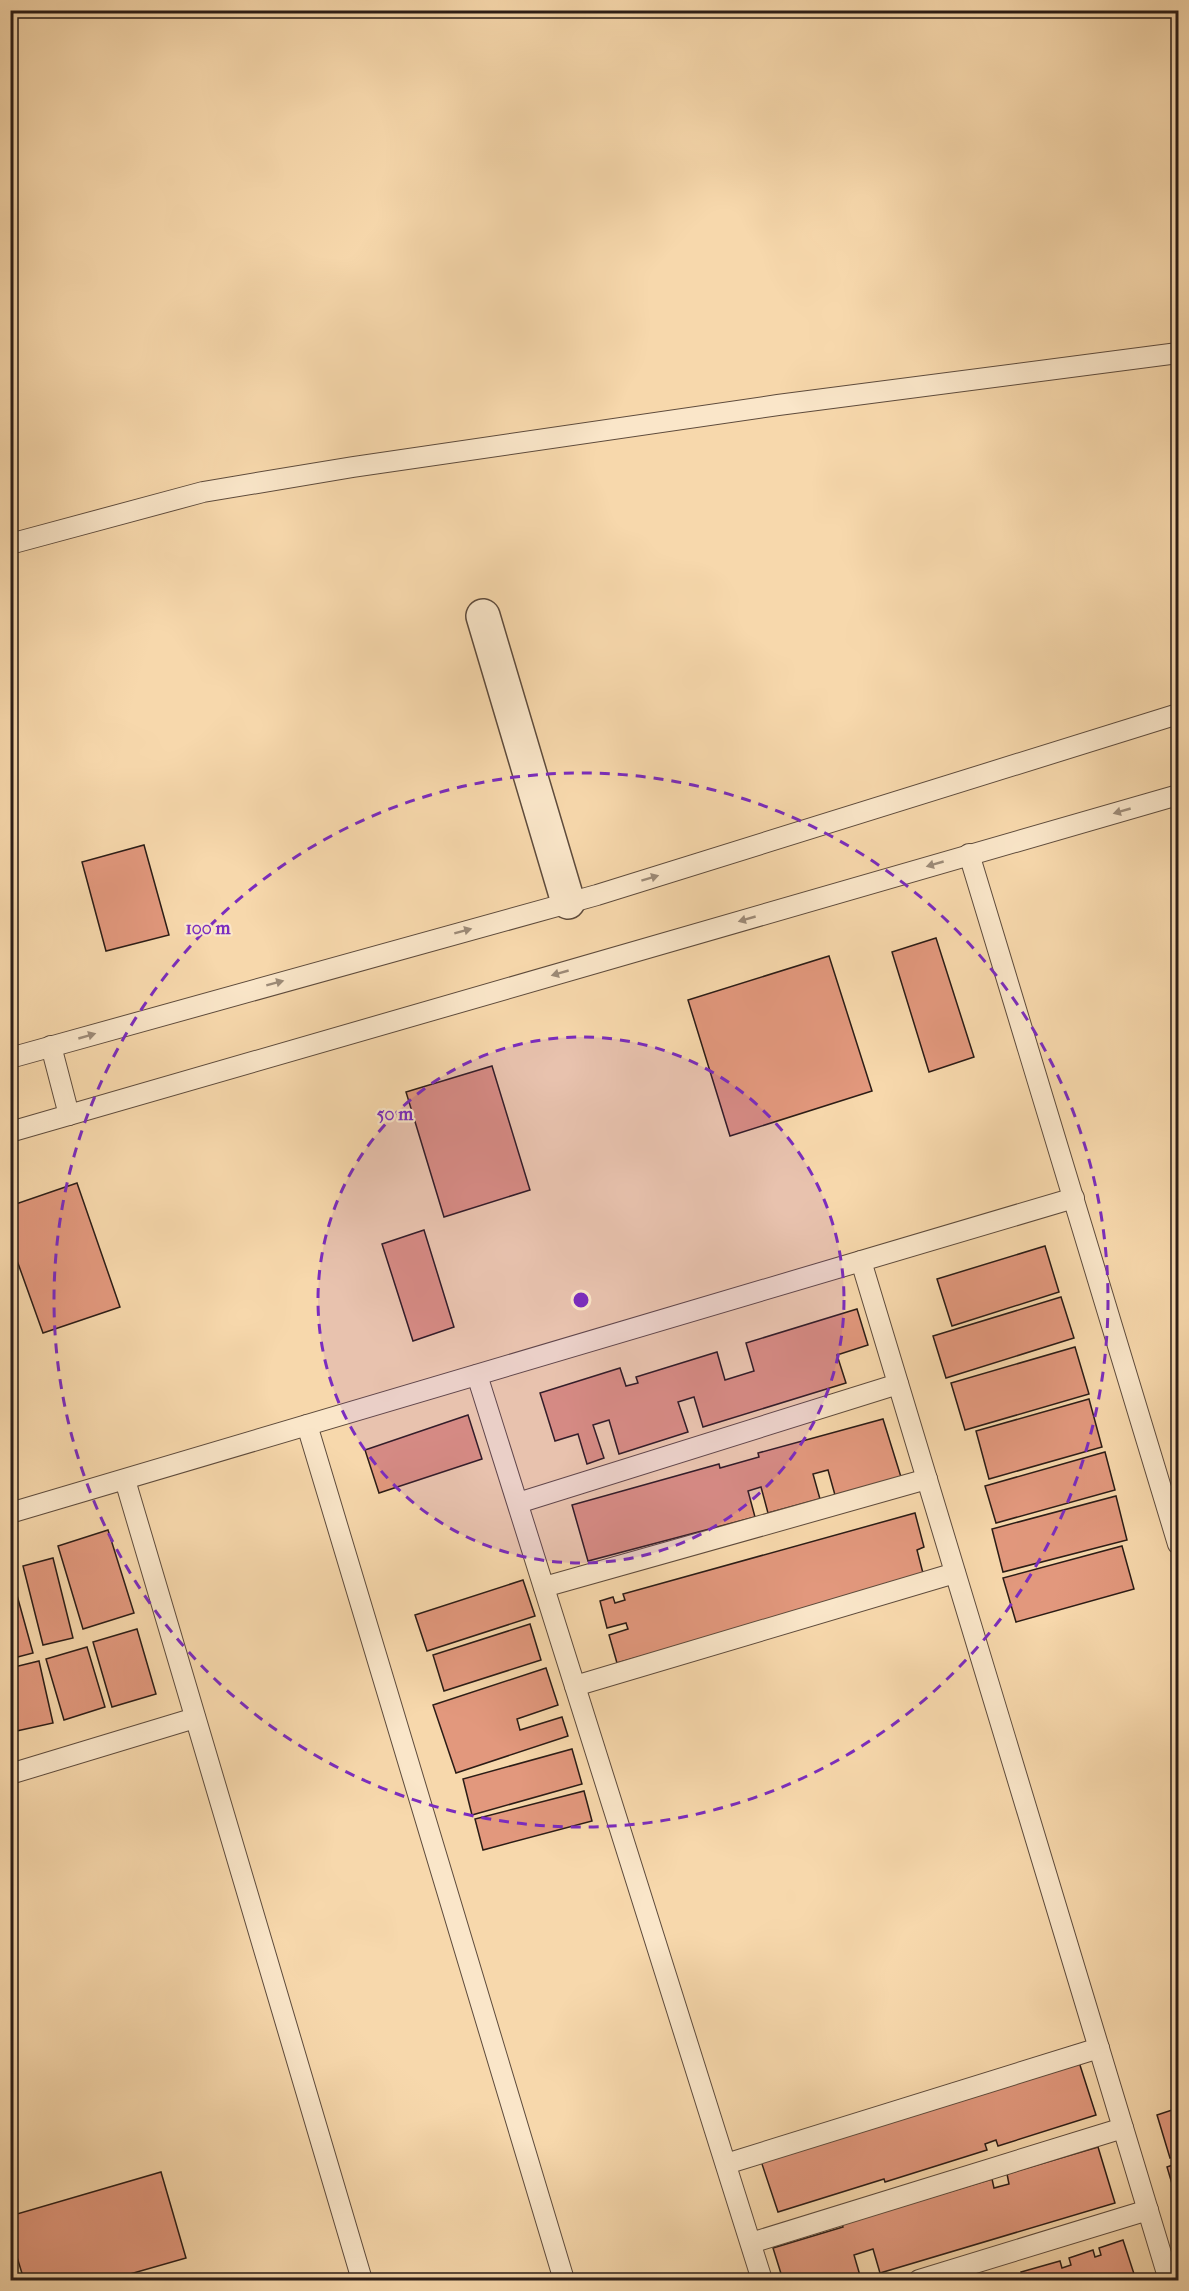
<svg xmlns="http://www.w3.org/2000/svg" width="1189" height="2291" font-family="'IM FELL French Canon',serif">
	<rect width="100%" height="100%" fill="#f7d8ac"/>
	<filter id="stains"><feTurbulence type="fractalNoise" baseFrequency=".00333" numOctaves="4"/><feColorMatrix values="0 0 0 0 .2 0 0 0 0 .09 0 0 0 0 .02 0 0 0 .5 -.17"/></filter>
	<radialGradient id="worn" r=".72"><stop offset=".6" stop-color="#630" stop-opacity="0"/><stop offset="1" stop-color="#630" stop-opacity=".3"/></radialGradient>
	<g fill="#e2987d" stroke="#2b1c16" stroke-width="1.5">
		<polygon points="144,845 169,935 106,951 82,862"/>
		<polygon points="936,938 974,1057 929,1072 892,952"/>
		<polygon points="829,956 872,1091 730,1136 688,1000"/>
		<polygon points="492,1066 530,1190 444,1217 406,1092"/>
		<polygon points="77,1183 120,1307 43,1333 10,1241 10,1206"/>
		<polygon points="424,1230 454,1327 413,1341 382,1244"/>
		<polygon points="1045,1246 1059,1292 952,1326 937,1279"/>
		<polygon points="1061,1297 1074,1338 946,1378 933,1336"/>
		<polygon points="857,1309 868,1345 837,1355 846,1383 703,1427 694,1397 678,1402 688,1432 619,1454 609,1420 593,1425 604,1458 587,1464 578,1434 555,1441 540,1393 620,1368 626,1386 638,1383 636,1377 717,1352 725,1380 754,1371 746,1343"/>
		<polygon points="1075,1347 1089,1394 965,1430 951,1383"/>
		<polygon points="1089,1399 1102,1447 989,1479 976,1431"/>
		<polygon points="468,1415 482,1459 379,1493 365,1450"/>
		<polygon points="883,1419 901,1477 835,1495 828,1470 813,1474 820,1499 768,1513 761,1487 748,1491 755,1517 588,1561 572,1505 719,1464 720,1468 759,1457 758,1453"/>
		<polygon points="1105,1452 1115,1490 996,1523 985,1486"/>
		<polygon points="1116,1496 1127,1540 1003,1572 992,1529"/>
		<polygon points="915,1513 924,1547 917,1550 924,1577 617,1663 609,1635 628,1629 626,1623 607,1628 600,1601 613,1597 615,1603 625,1600 623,1594"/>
		<polygon points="108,1530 134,1613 83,1629 58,1546"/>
		<polygon points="1122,1546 1134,1589 1016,1622 1003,1578"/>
		<polygon points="53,1558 73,1638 43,1645 23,1566"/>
		<polygon points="10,1570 33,1653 10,1659"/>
		<polygon points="523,1580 535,1616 427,1651 415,1615"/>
		<polygon points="530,1624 541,1660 444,1691 433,1655"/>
		<polygon points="137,1629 156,1694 112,1707 93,1642"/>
		<polygon points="87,1647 105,1707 64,1720 46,1659"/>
		<polygon points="39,1661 53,1723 12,1732 10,1668"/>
		<polygon points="546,1668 558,1705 517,1719 520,1730 562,1717 568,1736 456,1773 433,1705"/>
		<polygon points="572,1749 582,1784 472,1815 463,1779"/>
		<polygon points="584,1791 592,1821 483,1850 475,1819"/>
		<polygon points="1078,2059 1096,2115 998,2146 996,2140 985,2144 987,2150 885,2182 884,2179 778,2212 761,2161"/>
		<polygon points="1178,2108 1178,2155 1170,2158 1157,2115"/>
		<polygon points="1098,2147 1115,2203 880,2273 873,2249 854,2255 861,2279 856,2280 797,2280 795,2276 783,2280 773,2248 843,2227 842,2224 992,2179 994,2188 1009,2184 1007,2174"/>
		<polygon points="1178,2163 1178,2204 1167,2167"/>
		<polygon points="161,2172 186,2258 109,2280 24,2280 10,2234 10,2216"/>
		<polygon points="1123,2240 1136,2280 1086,2280 1085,2278 1076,2280 1024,2280 1021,2272 1060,2261 1062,2268 1071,2265 1069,2258 1093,2250 1095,2257 1101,2255 1099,2248"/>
	</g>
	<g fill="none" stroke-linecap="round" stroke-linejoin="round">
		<g stroke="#5e4b3c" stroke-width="22">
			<g id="lane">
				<polyline points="10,544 203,492 353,467 778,405 1178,353"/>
				<polyline points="969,854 1178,1544"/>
				<polyline points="51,1046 69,1115"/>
				<polyline points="10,1058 597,895 1178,714"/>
				<polyline points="10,1132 1178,795"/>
				<polyline points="861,1261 1169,2280"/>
				<polyline points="477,1375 762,2280"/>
				<polyline points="307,1425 564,2280"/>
				<polyline points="125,1480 362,2280"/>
				<polyline points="518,1503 898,1384"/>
				<polyline points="10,1513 1074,1198"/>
				<polyline points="544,1587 927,1479"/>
				<polyline points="575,1686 955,1573"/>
				<polyline points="10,1774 195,1718"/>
				<polyline points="726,2164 1099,2048"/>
				<polyline points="751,2243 1123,2128"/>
				<polyline points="919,2280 1148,2210"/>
			</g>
		</g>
		<g stroke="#5e4b3c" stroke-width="36">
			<polyline id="street" points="483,616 568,902"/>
		</g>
		<use href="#lane" stroke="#fae6c9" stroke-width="20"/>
		<use href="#street" stroke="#fae6c9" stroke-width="33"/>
	</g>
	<defs><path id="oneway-solid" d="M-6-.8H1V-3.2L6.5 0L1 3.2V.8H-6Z" transform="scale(1.5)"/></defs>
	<g fill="#9d8b78">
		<use href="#oneway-solid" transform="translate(1122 811) rotate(164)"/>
		<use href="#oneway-solid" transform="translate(935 864) rotate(164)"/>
		<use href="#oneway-solid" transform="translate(650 878) rotate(-17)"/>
		<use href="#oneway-solid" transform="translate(747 919) rotate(164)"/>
		<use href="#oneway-solid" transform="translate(463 931) rotate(-15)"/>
		<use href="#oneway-solid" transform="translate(560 973) rotate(164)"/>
		<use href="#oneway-solid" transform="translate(275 983) rotate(-15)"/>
		<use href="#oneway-solid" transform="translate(87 1036) rotate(-16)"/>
	</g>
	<circle cx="581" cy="1300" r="263" fill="#7b2cbf" fill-opacity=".12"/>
	<g fill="none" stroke="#7b2cbf" stroke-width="3" stroke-dasharray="10 8">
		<circle cx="581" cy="1300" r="263"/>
		<circle cx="581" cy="1300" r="527"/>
	</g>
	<circle cx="581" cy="1300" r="9" fill="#7b2cbf" stroke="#fae6c9" stroke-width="3"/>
	<g font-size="18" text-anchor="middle" font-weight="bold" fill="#7b2cbf" stroke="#fae6c9" stroke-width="4.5" stroke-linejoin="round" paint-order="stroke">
		<text x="208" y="934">100 m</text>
		<text x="395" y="1120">50 m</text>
	</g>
	<rect width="1189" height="2291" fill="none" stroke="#f7d8ac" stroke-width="36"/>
	<rect x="12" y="12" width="1165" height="2267" fill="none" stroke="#2b1c16" stroke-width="3"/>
	<rect x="18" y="18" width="1153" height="2255" fill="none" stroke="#2b1c16" stroke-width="1.5"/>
	<rect width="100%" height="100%" filter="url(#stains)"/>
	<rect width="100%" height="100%" fill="url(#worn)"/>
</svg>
